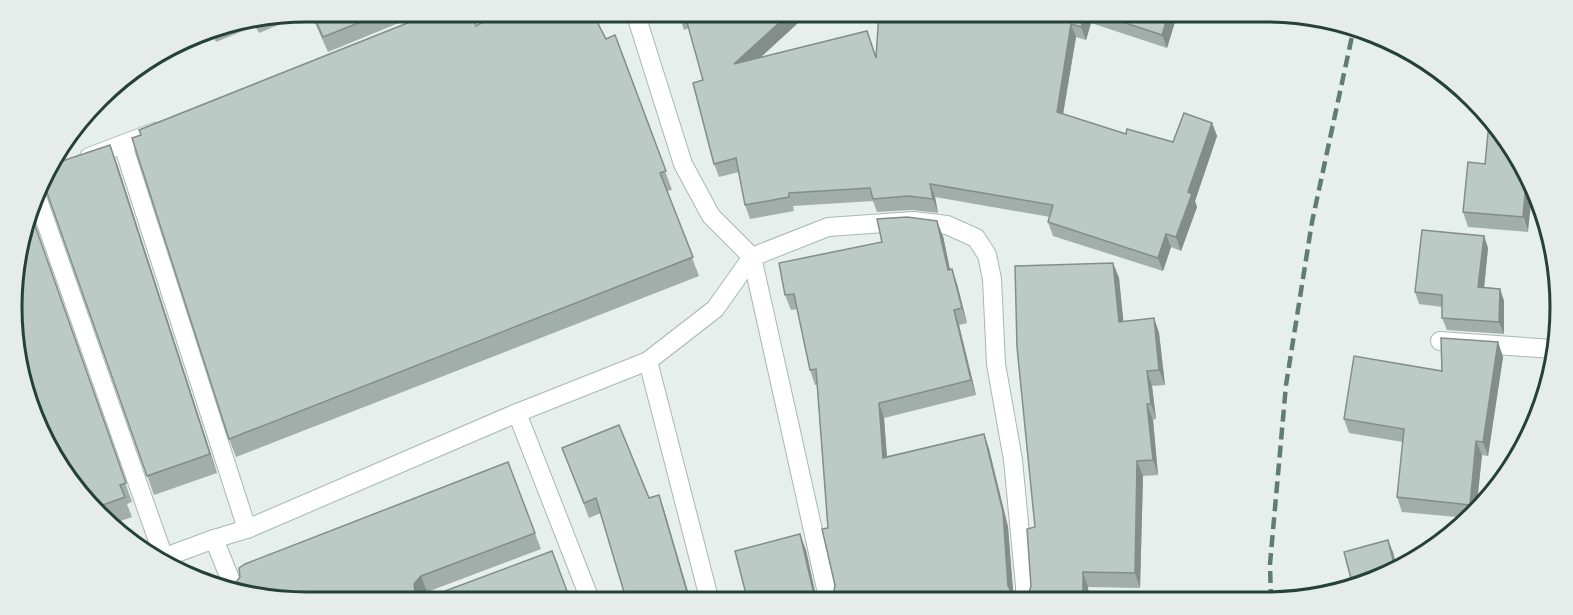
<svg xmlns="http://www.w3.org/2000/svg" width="1573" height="615" font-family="Barlow,sans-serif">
	<rect width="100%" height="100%" fill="#e6efeb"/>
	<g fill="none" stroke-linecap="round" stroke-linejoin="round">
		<g stroke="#a8b8b2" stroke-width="20">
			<g id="minor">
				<polyline points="635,12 683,164 711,216 752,257 828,227 913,221 947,225 976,238 987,255 992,279 996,364 1013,460 1025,586 1025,601"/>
				<polyline points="123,145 247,529"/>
				<polyline points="89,157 155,132"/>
				<polyline points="38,200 164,558"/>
				<polyline points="752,257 829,602"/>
				<polyline points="1440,341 1552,349"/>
				<polyline points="648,361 710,602"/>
				<polyline points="517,413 591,602"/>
				<polyline points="214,539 235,591"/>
				<polyline points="160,559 214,539 247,529 517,413 648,361 715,309 752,257"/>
			</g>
		</g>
		<use href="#minor" stroke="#fff" stroke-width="18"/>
		<polyline stroke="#5f7d75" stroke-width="4.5" stroke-dasharray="12 6" stroke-linecap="butt" points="1271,601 1270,564 1286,385 1312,222 1354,27"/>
	</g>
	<g fill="#a1aea9">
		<polygon points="309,12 259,33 255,26 216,42 210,29"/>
		<polygon points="310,12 409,12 411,18 328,52"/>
		<polygon points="678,12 810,12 761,57 867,31 876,56 879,12 1178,12 1167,48 1091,23 1086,40 1076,37 1063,114 1126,134 1173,142 1212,123 1217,136 1195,201 1197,207 1181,251 1171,247 1163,271 1053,236 1048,222 1050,217 935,197 938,213 912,210 877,212 873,201 793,206 794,211 750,219 745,205 739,172 719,177 714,164 703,80 689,28 684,30"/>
		<polygon points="476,26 606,39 615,35 672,190 667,191 699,276 236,457 229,439"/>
		<polygon points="1489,123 1528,232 1468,227 1463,212 1485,164"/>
		<polygon points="117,164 217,473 154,495 45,187"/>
		<polygon points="32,217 132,502 127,504 132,517 112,524 52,456"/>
		<polygon points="943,236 950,269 952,269 957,284 967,323 959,325 976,395 884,418 887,456 984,434 989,449 1008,527 1013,595 1019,597 1025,596 1029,592 1031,586 1035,527 1113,263 1119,278 1123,321 1154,318 1159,333 1165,385 1152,386 1156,419 1153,420 1158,475 1143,476 1140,588 1088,587 1089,601 748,602 806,550 816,595 821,598 831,596 834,591 835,585 828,528 817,385 815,385 810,370 797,309 791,310 785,295"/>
		<polygon points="1484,236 1488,248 1484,287 1500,289 1504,301 1504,334 1447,330 1442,318 1442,307 1419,304 1415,292"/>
		<polygon points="1498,342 1503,357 1488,456 1482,455 1476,512 1468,521 1468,518 1402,512 1397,497 1403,442 1349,433 1344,419 1442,371"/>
		<polygon points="562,448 649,498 659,495 664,510 691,602 627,602 601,513 589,518"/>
		<polygon points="508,462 541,549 427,592 423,598 429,597 552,551 571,602 308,603 223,584 234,585 240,577"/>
	</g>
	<g fill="#838d89">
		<polygon points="791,12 810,12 739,77 734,64"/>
		<polygon points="1085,12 1086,12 1091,23 1086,40 1081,27"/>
		<polygon points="1169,12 1178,12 1167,48 1162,35"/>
		<polygon points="1071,24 1076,37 1061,126 1057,112"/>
		<polygon points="1212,123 1217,136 1195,201 1197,207 1181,251 1176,237 1188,192"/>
		<polygon points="110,145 117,164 217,473 210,454"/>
		<polygon points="1527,172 1530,177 1533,185 1528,232 1523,217"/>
		<polygon points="930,184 935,197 938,213 933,199"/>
		<polygon points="937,221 943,236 953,285 948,270"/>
		<polygon points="1166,234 1171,247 1163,271 1158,258"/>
		<polygon points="1484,236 1488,248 1483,299 1478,287"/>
		<polygon points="1113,263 1119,278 1125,337 1119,322"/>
		<polygon points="952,269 957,284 967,323 962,308"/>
		<polygon points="1500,289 1504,301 1504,334 1499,322"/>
		<polygon points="954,310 959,325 976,395 971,380"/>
		<polygon points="1154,318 1159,333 1165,385 1159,370"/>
		<polygon points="1498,342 1503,357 1488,456 1483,442"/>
		<polygon points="1147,371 1152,386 1156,419 1151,404"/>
		<polygon points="879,403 884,418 888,473 883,458"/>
		<polygon points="1147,404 1153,420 1158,475 1153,460"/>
		<polygon points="984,434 989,449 1008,527 1014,601 1008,586"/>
		<polygon points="1476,441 1482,455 1476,512 1473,515 1470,505"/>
		<polygon points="1137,461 1143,476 1140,588 1135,573"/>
		<polygon points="659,495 664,510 691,602 690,602"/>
		<polygon points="800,534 806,550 817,602 813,590"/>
		<polygon points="1388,540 1393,552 1398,572 1396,572"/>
		<polygon points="1083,572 1088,587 1089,601 1083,601"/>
		<polygon points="421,576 427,592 420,601 415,591 414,584"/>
	</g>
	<g fill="#bbcac4" stroke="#838d89" stroke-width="1.5">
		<polygon points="312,12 386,12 323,37"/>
		<polygon points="435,12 471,12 476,26 503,12 592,12 606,39 615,35 666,171 660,173 693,257 229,439 132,138 141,135 139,130"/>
		<polygon points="678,12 791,12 734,64 867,31 876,58 879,12 1085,12 1081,27 1071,24 1057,112 1126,134 1127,129 1173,142 1184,113 1212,123 1188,192 1192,194 1176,237 1166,234 1158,258 1048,222 1053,205 930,184 933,199 908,196 873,199 870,188 789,193 789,197 745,205 736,158 714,164 693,83 703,80 685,15 679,16"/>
		<polygon points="1092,12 1169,12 1162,35"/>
		<polygon points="1489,123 1527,172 1523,217 1463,212 1468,162 1485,164"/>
		<polygon points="110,145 210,454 147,476 45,187 48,187 45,179 50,165"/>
		<polygon points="32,217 126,483 120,485 125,497 97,507 52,456 18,362 15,269"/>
		<polygon points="907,217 937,221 948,270 952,269 962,308 954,310 971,380 879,403 883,458 984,434 1003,512 1008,586 1013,595 1019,597 1025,596 1029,592 1031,586 1027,529 1035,527 1017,347 1015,266 1113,263 1119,322 1154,318 1159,370 1147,371 1151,404 1147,404 1153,460 1137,461 1135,573 1083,572 1083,601 748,602 735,551 800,534 813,590 816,595 821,598 831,596 834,591 835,585 822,529 828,528 816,369 810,370 794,294 785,295 779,263 882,242 877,219"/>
		<polygon points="1422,230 1484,236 1478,287 1500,289 1499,322 1442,318 1442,295 1415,292"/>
		<polygon points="1441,338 1498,342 1483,442 1476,441 1470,505 1397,497 1404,429 1344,419 1354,356 1442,371"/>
		<polygon points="1542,380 1548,380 1545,402 1540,414"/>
		<polygon points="619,425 649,498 659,495 690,602 627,602 596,498 584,503 562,448"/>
		<polygon points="508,462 535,533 421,576 414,584 415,591 423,598 429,597 552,551 570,599 565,601 565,602 308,603 213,587 204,583 218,577 223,584 234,585 240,577 239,568 245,564"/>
		<polygon points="1388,540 1396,572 1353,586 1344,552"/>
	</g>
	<path d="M0 0H1573V615H0ZM307 22H1265A285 285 0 0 1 1550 307V307A285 285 0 0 1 1265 592H307A285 285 0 0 1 22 307V307A285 285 0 0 1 307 22Z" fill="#e6ecea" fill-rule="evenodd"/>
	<path fill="none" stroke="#24423a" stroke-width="3" d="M307 22H1265A285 285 0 0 1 1550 307V307A285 285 0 0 1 1265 592H307A285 285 0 0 1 22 307V307A285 285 0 0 1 307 22Z"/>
</svg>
